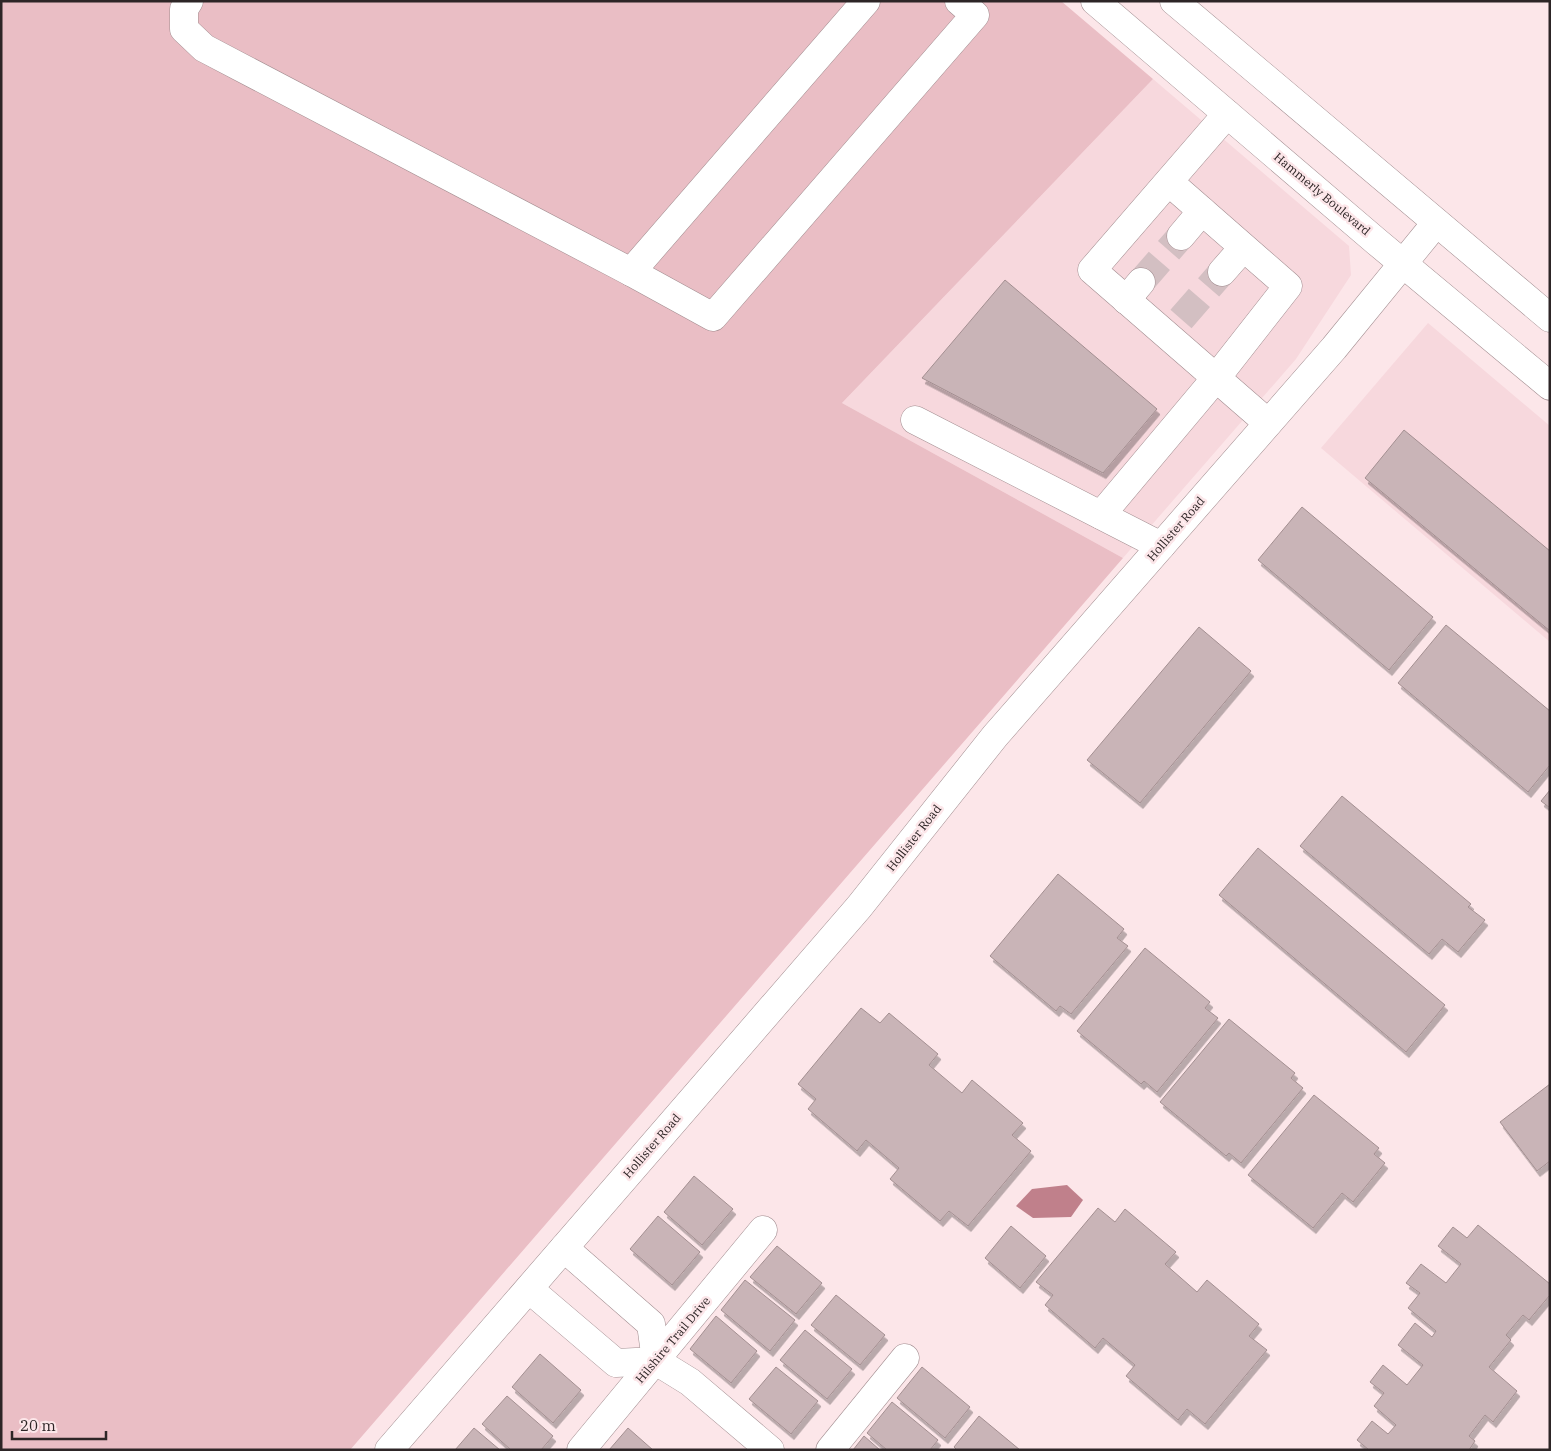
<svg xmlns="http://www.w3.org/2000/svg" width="1551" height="1451" font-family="'IBM Plex Serif',serif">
	<defs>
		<filter id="shadow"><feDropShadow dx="3" dy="5.5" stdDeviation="0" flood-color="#0004"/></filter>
	</defs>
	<rect width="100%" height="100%" fill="#fce6e9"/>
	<g fill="#f7d8dd">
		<polygon points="1153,79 1349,246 1351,275 1296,359 1123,558 842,403"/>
		<polygon points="1428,323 1550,426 1550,642 1321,448"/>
	</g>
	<polygon fill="#eabec5" points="1,1 1061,1 1153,79 842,403 1123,558 350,1450 1,1450"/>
	<polygon fill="#c0808b" points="1067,1185 1083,1200 1071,1217 1033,1218 1016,1206 1032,1189"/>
	<g fill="#c9b4b7" stroke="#a38f91" filter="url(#shadow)">
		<polygon points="1005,280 1157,409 1103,473 922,378"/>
		<polygon points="1404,430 1550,551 1550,631 1365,478"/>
		<polygon points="1302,507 1433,617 1389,670 1258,560"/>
		<polygon points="1446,625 1550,711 1550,765 1528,792 1398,683"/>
		<polygon points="1199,627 1251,671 1140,803 1087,760"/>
		<polygon points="1550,790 1550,808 1541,801"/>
		<polygon points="1342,796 1471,904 1468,907 1485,920 1458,952 1442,939 1429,954 1300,846"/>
		<polygon points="1258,848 1445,1005 1406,1052 1219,895"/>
		<polygon points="1058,874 1124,929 1117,938 1128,946 1071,1014 1060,1006 1056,1011 990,956"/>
		<polygon points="1145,948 1210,1002 1205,1008 1218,1018 1157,1092 1144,1081 1141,1084 1077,1031"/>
		<polygon points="861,1008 880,1023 889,1013 938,1054 929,1065 962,1093 972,1080 1023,1123 1012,1135 1031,1151 968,1226 949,1211 940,1221 890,1179 899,1168 866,1140 857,1151 808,1109 816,1099 798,1084"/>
		<polygon points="1229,1019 1295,1073 1291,1078 1303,1088 1241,1163 1229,1153 1226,1156 1160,1102"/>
		<polygon points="1550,1084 1550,1161 1537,1171 1500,1122"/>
		<polygon points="1314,1095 1379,1148 1374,1154 1385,1163 1353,1202 1342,1193 1313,1228 1248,1175"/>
		<polygon points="694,1176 733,1209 702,1245 664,1212"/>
		<polygon points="1098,1208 1115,1222 1125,1209 1176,1252 1165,1264 1197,1292 1207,1280 1259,1324 1249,1336 1267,1350 1205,1424 1187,1409 1178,1420 1126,1376 1135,1365 1103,1338 1095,1348 1045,1305 1053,1295 1036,1282"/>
		<polygon points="658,1216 700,1252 672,1285 630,1249"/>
		<polygon points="1478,1225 1550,1284 1550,1295 1529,1320 1523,1315 1506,1335 1511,1340 1489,1367 1517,1391 1493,1422 1485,1415 1469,1436 1475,1441 1469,1450 1369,1450 1357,1440 1372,1421 1388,1434 1396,1425 1374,1406 1384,1393 1370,1382 1383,1365 1407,1385 1423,1365 1398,1345 1415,1323 1432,1337 1436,1331 1408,1308 1420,1293 1406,1283 1421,1264 1446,1283 1461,1264 1438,1246 1453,1227 1467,1238"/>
		<polygon points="1011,1226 1046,1256 1020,1288 985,1258"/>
		<polygon points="777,1246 822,1283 796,1314 750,1277"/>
		<polygon points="745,1280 795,1320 770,1351 721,1310"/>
		<polygon points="836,1295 885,1335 860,1365 811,1325"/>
		<polygon points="716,1316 757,1351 731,1383 690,1349"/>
		<polygon points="805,1330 852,1369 827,1399 780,1360"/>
		<polygon points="540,1354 581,1390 553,1423 512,1387"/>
		<polygon points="776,1367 818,1401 791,1434 749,1399"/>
		<polygon points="922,1367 970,1407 945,1438 897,1398"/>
		<polygon points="507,1396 553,1436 541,1450 511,1450 482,1424"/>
		<polygon points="892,1402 938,1440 930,1450 887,1450 867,1433"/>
		<polygon points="979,1416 1020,1450 957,1450 954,1447"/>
		<polygon points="474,1428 500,1450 455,1450"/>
		<polygon points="628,1428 653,1450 609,1450"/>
		<polygon points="864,1436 880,1450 853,1450"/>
	</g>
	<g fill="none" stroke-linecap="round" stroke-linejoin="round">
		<g stroke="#d3bfc2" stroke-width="28" stroke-dasharray="28 14" stroke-linecap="butt">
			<polyline points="1141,282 1181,236"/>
			<polyline points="1181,319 1222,272"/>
		</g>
		<g stroke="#a28d90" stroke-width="29">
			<g id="minor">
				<polyline points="189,1 184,9 184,29 204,48 631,272 866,1"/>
				<polyline points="1227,114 1092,270 1268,423"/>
				<polyline points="1181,236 1202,211"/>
				<polyline points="631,272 713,317 975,15 959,1"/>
				<polyline points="1222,272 1243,248"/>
				<polyline points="1126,300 1141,282"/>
				<polyline points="915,420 1161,546"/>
				<polyline points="1101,515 1216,378 1288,286 1169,182"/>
				<polyline points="564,1248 651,1324 656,1361"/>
				<polyline points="529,1289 616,1363 656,1361 690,1382 770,1450"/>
				<polyline points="389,1450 859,907 995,736 1334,348 1436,223"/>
				<polyline points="581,1450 763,1230"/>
				<polyline points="830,1450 905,1358"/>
			</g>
		</g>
		<g stroke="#a28d90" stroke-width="29">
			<g id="major">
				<polyline points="1095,1 1377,242 1550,386"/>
				<polyline points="1174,1 1550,318"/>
			</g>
		</g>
		<use href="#minor" stroke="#fff" stroke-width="28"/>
		<use href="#major" stroke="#fff" stroke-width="28"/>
	</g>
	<g text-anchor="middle" stroke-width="5" stroke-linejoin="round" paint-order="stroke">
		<g font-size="12" fill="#2d2526" stroke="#fce6e9">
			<text transform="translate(1322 194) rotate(40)" y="4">Hammerly Boulevard</text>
			<text transform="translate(1176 529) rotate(-49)" y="4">Hollister Road</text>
			<text transform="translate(914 838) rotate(-52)" y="4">Hollister Road</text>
			<text transform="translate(652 1146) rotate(-49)" y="4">Hollister Road</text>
			<text transform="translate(673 1340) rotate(-50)" y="4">Hilshire Trail Drive</text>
		</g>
	</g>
	<rect width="1551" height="1451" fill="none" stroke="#2d2526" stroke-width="5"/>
	<path d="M12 1431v8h94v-8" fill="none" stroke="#2d2526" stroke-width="2.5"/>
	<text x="20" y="1431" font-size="15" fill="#2d2526" stroke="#fce6e9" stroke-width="4" paint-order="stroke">20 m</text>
</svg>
